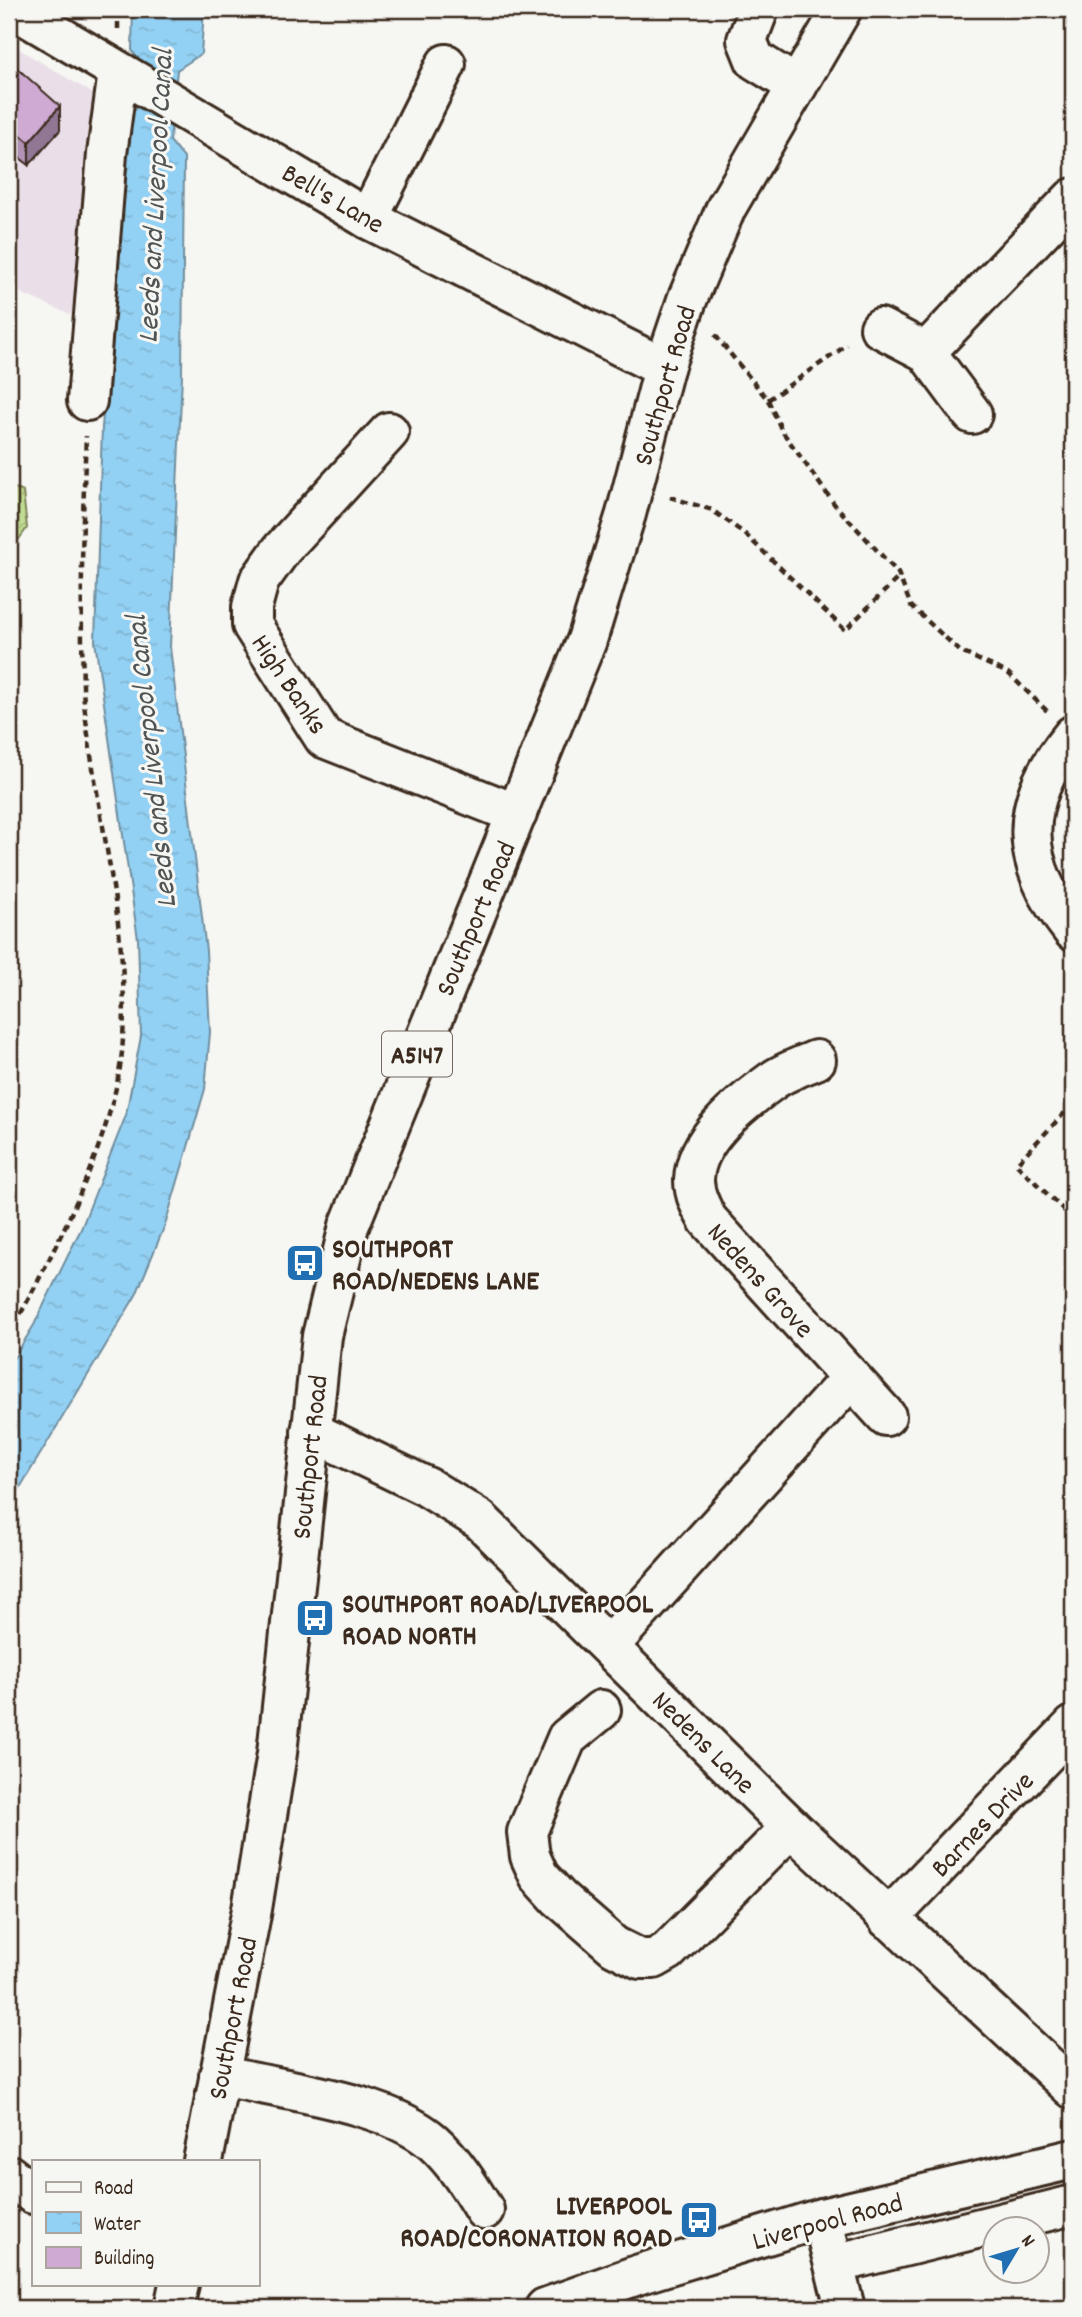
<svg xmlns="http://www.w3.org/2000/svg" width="1082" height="2317" font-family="Dekko,sans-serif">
	<defs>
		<pattern id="forest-crowns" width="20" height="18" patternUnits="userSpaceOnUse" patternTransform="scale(1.75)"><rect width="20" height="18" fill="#c1dc93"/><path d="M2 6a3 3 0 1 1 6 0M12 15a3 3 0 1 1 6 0" fill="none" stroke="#a7bd7e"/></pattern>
		<pattern id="water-ripples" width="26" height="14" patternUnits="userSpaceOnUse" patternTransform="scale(1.75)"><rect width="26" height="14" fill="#93d1f4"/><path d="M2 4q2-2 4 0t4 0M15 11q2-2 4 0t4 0" fill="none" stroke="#80b4d1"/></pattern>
	</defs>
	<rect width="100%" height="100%" fill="#f6f6f2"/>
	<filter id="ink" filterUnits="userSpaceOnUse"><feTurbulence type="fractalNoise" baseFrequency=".0143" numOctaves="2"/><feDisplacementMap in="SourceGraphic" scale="14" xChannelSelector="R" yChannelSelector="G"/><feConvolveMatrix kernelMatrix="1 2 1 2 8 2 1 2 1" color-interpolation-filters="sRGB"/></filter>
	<g filter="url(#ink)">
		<polygon fill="#eadfe9" points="9,43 97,96 80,262 71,315 16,291 9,297"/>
		<polygon fill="url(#forest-crowns)" stroke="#7e8358" stroke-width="2" points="9,485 23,492 27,528 9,553"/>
		<polygon fill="url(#water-ripples)" stroke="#708e9e" stroke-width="2" points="133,9 204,9 201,54 177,70 170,141 184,158 182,375 170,647 206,951 210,1032 205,1089 165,1225 136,1295 9,1506 9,1366 34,1325 81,1229 126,1115 141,1036 138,939 95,641 102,427 129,115 146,100 151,80 132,50"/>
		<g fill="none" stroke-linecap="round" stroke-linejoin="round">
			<g stroke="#3b2a1e" stroke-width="44">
				<g id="minor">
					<polyline points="14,9 368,219 664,368"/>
					<polyline points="759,9 747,40 755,60 797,86"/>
					<polyline points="368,219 446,64"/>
					<polyline points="880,328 926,352 972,414"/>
					<polyline points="926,352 1073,198"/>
					<polyline points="87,401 107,154 118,72"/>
					<polyline points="389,432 282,549 259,581 252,607 252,625 324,738 517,814"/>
					<path d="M1073,735C1016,803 1019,863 1073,931"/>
					<path d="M816,1060C802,1066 784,1072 772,1081C742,1103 695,1139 694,1180C694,1195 701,1208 708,1220L886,1416"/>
					<polyline points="311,1431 427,1487 480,1520 791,1827 1073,2089"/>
					<polyline points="609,1646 851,1378"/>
					<polyline points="601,1710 567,1738 527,1832 530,1856 539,1876 559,1898 614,1946 640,1959 654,1959 668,1951 791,1827"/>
					<polyline points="888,1919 1073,1726"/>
					<path d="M219,2075C280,2090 386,2101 433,2142C454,2161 469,2185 484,2210"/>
					<polyline points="9,2175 33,2194"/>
					<polyline points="822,2218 845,2308"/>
					<polyline points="834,2264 1073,2205"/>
				</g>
			</g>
			<g stroke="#3b2a1e" stroke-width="44">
				<g id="major">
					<polyline points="203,2161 252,1909 277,1753 322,1336 349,1226 587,640 626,514 664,368 687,300 726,208 842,9"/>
					<polyline points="174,2308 179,2284"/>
					<polyline points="545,2308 640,2274 822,2218 1073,2159"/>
				</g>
			</g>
			<g stroke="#3b2a1e" stroke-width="4.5" stroke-dasharray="7 5" stroke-linecap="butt">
				<polyline points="118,29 118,9"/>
				<polyline points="715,335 768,400 847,345"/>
				<polyline points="768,400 782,431 835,505 898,573 911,606 961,652 1008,673 1047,711"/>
				<polyline points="670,497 712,510 745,534 845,630 899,577"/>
				<polyline points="1073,1104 1016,1164 1066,1212 1073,1205"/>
				<path d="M9,1335C52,1257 113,1140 122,1052C132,938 98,824 85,711C82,689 83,665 82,642C81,574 83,505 86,436"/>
			</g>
			<use href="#minor" stroke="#f6f6f2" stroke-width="38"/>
			<use href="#major" stroke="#f6f6f2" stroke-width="38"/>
		</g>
		<polygon fill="#b292b5" stroke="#3b2a1e" stroke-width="2" points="9,61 60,130 29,165 17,156 9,166"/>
		<g fill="#917794" stroke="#3b2a1e" stroke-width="2">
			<polygon points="60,106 60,130 29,165 29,142"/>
			<polygon points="17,132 17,156 9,166 9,142"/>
		</g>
		<polygon fill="#cfaad3" stroke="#3b2a1e" stroke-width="2" points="9,61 60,106 29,142 17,132 9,142"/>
	</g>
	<defs>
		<g id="bus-square" transform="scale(2.0125)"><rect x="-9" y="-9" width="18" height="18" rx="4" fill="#1f6fb2" stroke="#f6f6f2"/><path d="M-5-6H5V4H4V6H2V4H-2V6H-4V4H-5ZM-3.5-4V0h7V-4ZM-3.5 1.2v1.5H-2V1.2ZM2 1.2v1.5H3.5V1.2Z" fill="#fff"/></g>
	</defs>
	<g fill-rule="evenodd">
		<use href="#bus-square" x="305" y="1263"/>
		<use href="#bus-square" x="315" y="1618"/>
		<use href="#bus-square" x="699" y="2220"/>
	</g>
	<g text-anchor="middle" stroke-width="6" stroke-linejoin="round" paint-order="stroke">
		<rect fill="#f6f6f2" stroke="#73675e" stroke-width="2" x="382" y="1031.5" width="70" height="45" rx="5"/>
		<g font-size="26" font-weight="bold" fill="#3b2a1e">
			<text x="417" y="1063">A5147</text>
		</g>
		<g font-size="28" fill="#3b2a1e" stroke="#f6f6f2">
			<text transform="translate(334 197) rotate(30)" y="10">Bell's Lane</text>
			<text transform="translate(663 385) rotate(-74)" y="10">Southport Road</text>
			<text transform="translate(291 683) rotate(56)" y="10">High Banks</text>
			<text transform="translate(474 918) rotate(-67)" y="10">Southport Road</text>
			<text transform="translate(762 1279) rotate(48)" y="10">Nedens Grove</text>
			<text transform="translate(308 1457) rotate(-84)" y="10">Southport Road</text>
			<text transform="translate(705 1741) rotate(45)" y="10">Nedens Lane</text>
			<text transform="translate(981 1823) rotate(-46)" y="10">Barnes Drive</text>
			<text transform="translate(231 2018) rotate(-79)" y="10">Southport Road</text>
			<text transform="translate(827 2220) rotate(-15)" y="10">Liverpool Road</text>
		</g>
		<g font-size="28" font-weight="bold" fill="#3b2a1e" stroke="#f6f6f2" text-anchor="start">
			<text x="332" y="1257">SOUTHPORT<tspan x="332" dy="32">ROAD/NEDENS LANE</tspan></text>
			<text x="342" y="1612">SOUTHPORT ROAD/LIVERPOOL<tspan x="342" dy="32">ROAD NORTH</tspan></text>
			<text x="672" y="2214" text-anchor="end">LIVERPOOL<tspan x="672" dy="32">ROAD/CORONATION ROAD</tspan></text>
		</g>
		<g font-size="30" font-style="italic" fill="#515454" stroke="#f6f6f2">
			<text transform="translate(154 196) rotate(-87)" y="10">Leeds and Liverpool Canal</text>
			<text transform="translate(150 762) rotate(-96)" y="10">Leeds and Liverpool Canal</text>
		</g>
	</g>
	<rect width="1082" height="2317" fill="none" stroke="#f6f6f2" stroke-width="35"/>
	<rect x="18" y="18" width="1047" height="2282" fill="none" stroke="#3b2a1e" stroke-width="2.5" filter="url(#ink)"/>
	<rect x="32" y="2160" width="228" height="126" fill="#f6f6f2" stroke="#aba49d" stroke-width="2"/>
	<rect x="46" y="2182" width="35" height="10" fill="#f6f6f2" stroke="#aba49d" stroke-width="2"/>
	<text x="94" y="2194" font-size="21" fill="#3b2a1e">Road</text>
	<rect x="46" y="2212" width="35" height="21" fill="url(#water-ripples)" stroke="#aba49d" stroke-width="2"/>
	<text x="94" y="2230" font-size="21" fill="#3b2a1e">Water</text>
	<rect x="46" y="2247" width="35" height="21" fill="#cfaad3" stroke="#aba49d" stroke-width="2"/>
	<text x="94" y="2264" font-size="21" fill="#3b2a1e">Building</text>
	<g transform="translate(1016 2250) rotate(52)"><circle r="33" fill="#f6f6f2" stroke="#aba49d" stroke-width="2"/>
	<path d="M0-5L12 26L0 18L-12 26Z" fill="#1f6fb2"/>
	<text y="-10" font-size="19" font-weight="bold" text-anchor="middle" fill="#3b2a1e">N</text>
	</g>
</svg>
